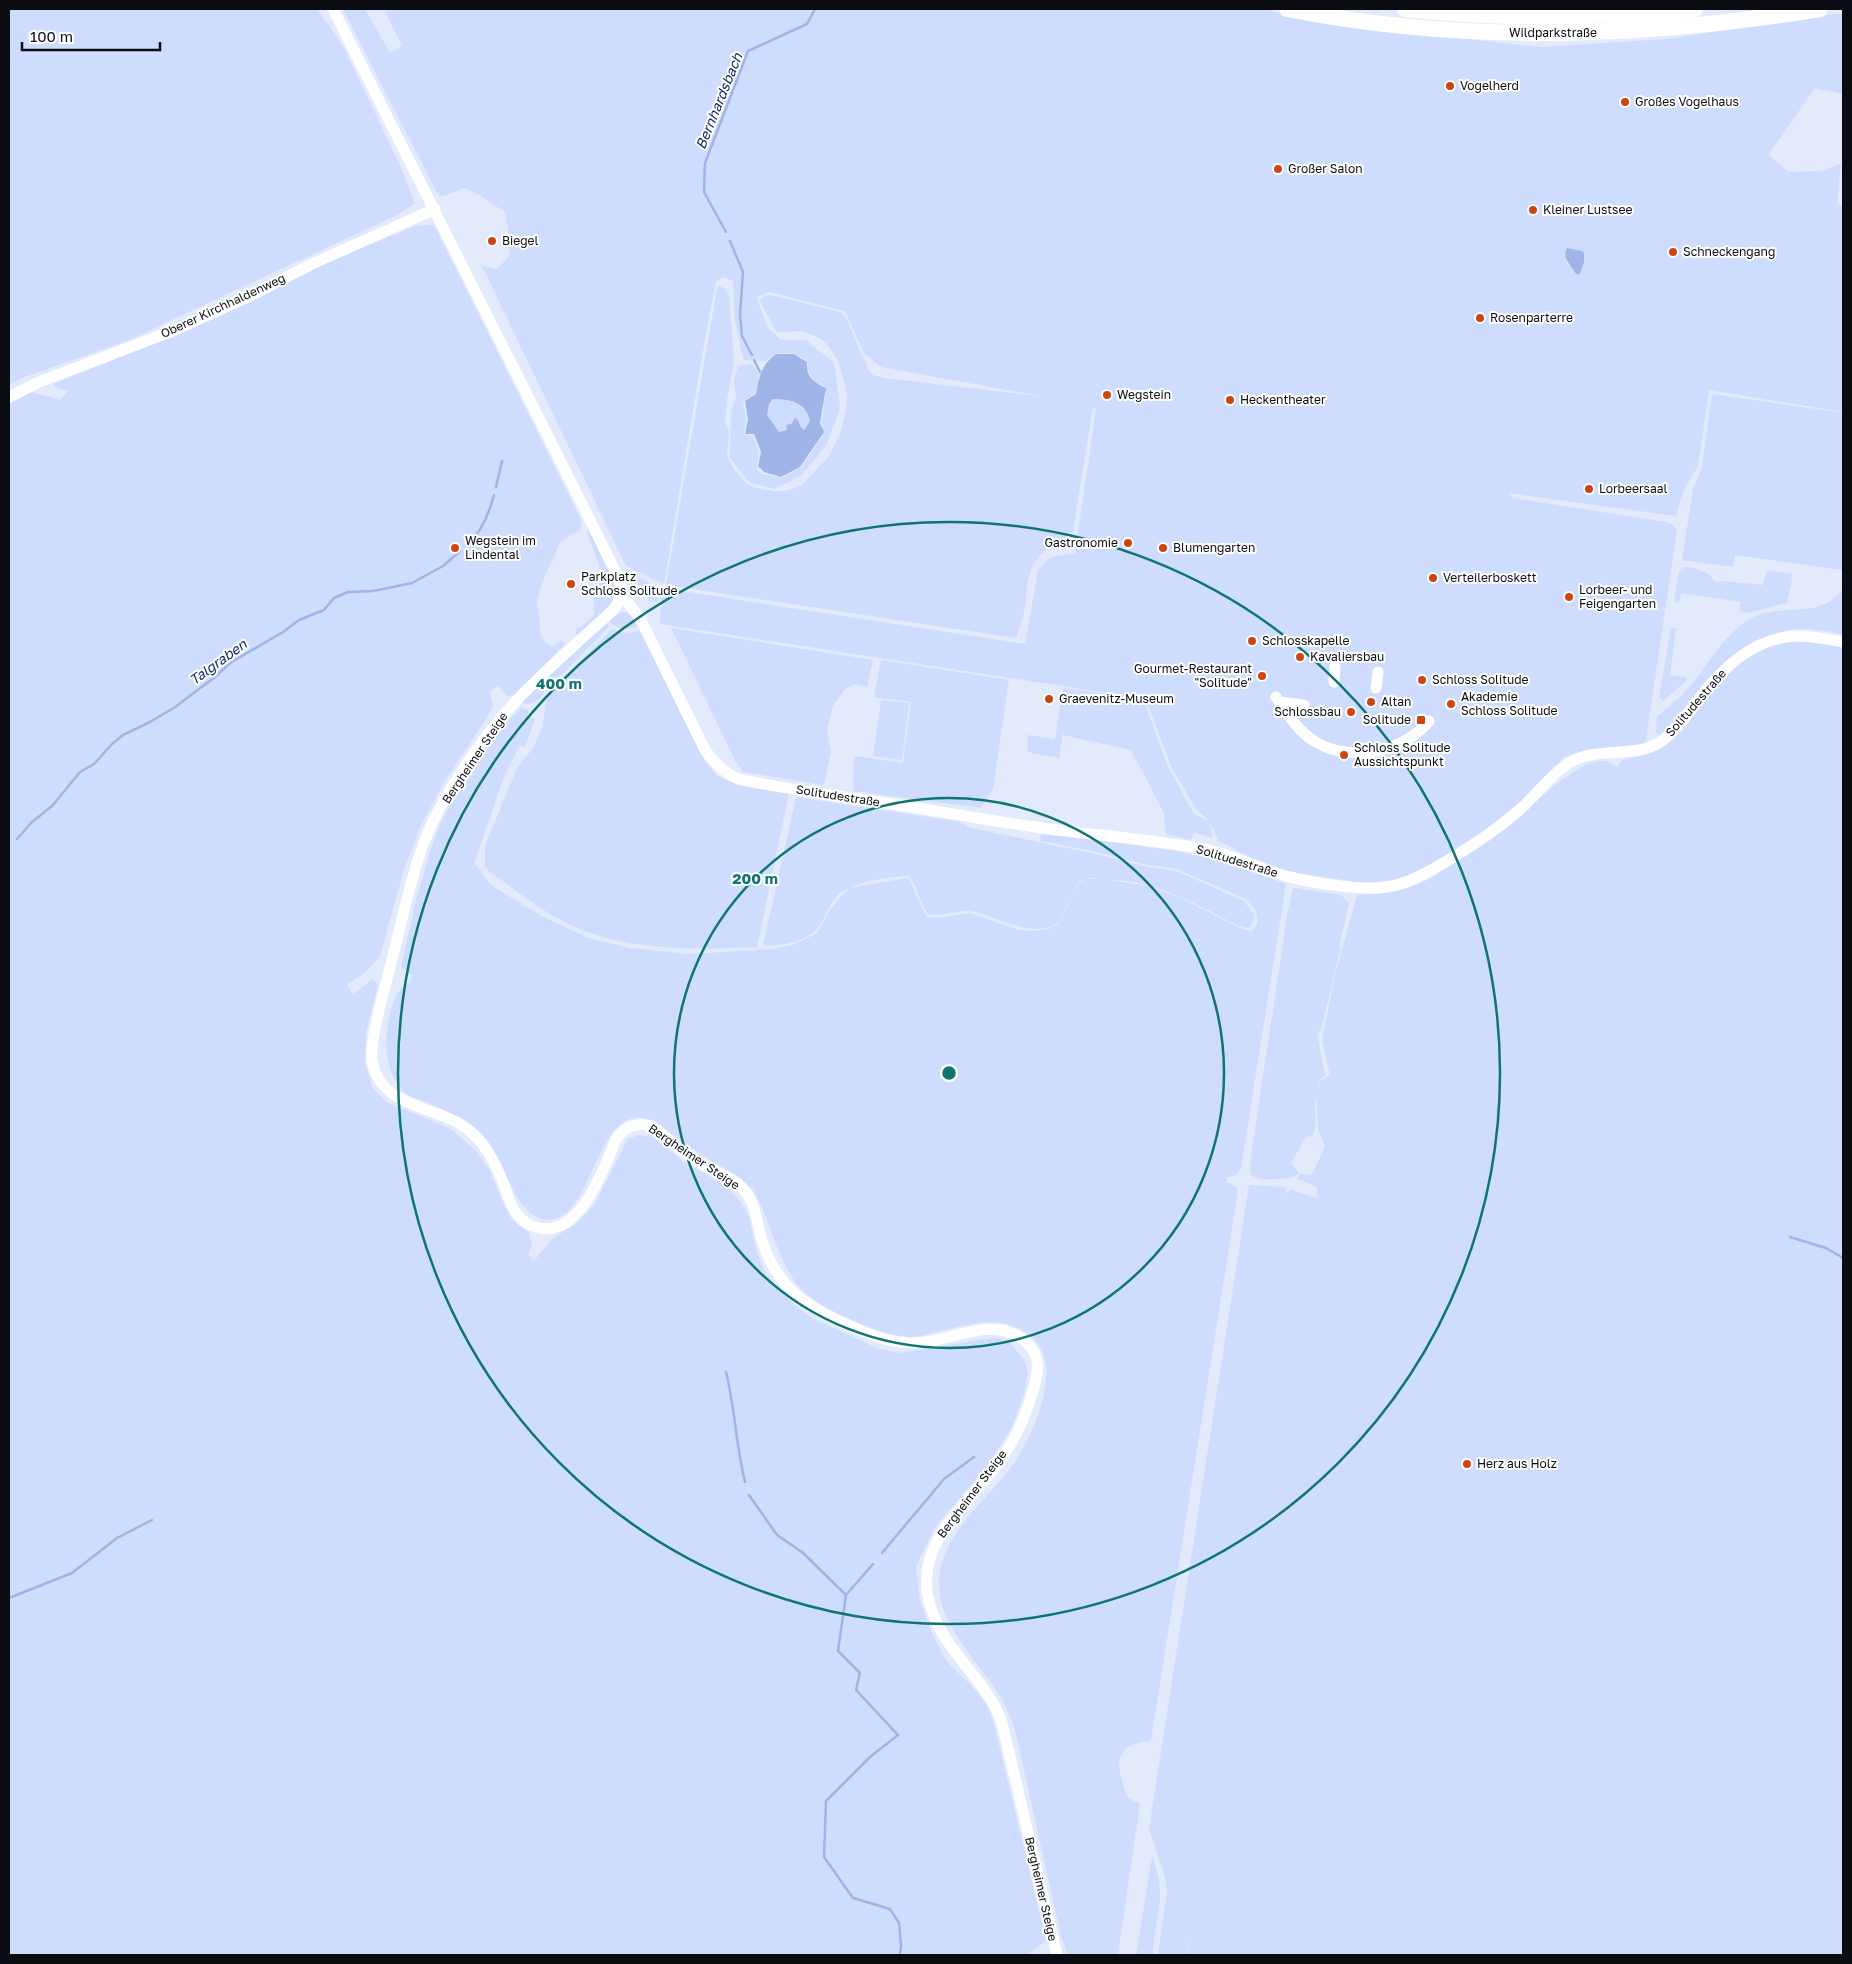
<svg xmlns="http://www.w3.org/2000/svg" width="1852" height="1964" font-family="'Golos Text',sans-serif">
	<rect width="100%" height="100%" fill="#e2eafb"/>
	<g fill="#cedcfe" fill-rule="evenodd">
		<polygon points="9,9 317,9 343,46 403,172 415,203 397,215 129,340 22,378 9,385"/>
		<path d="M343,9H365L390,53L402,46L385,11L389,9H1258L1393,31L1541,47L1666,39L1843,13V94L1815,88L1768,155L1789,172L1820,171L1841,164L1837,204L1843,207V412L1709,390L1698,466L1683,491L1676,516L1508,493L1512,498L1666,522L1672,524L1677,530L1646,740L1643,744L1593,749L1564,757L1526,797L1481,833L1424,868L1396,881L1362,883L1286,871L1241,853L1218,840L1211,823L1212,838L1194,832L1191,840L1166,834L1164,813L1131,750L1063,735L1059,758L1027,752L1028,735L1055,739L1063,688L1134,697L660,624L662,588L1025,644L1038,571C1049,555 1056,555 1075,554L1096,409L1093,407L1073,530C1064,547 1048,545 1037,559C1026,572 1027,596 1024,612C1022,621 1019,629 1016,638L666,585L717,289L719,286L726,289L729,298L734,361L727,399L725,423L729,431L727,457L736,472L747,484L756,488L774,491H784L793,489L803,484L829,456L841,431L847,406L846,388L838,361L827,344L818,337L803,331L779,332L775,330L760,301L763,297L770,295L840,312L845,316L869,371L873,375L884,378L1046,397L881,367L864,353L845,311L769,292L756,297L768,328L781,340H806L834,363L840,408L827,444L801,476L774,489L749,482L730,458L731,411L736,399L734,380L738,366L752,364L759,374L756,392L743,402L746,418L744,435L753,436L759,454L756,468L760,473L782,478L802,467L824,433L822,424L826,387L813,381L807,368L808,361L793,353H777L765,361L744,360L742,355L735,320L733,281L724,277L716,281L707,327L664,584L626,566L482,266L497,269L510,255L508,229L505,212L476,193L464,188L443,196L438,195ZM1584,253V262L1580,274H1576L1566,262ZM1143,698L1146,700L1172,768L1195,807L1210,822L1194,814L1167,765Z"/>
		<polygon points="431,225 436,229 582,522 580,530 561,541 545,575 537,599 541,637 546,643 553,647 561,641 565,643 564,645 515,695 507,696 498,686 489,691 493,706 488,716 444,782 420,827 403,873 380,956 367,971 347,985 353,994 373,979 378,985 366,1033 365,1062 372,1087 386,1102 451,1129 475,1150 490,1171 500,1196 511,1219 529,1233 532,1244 528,1254 534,1261 553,1238 576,1224 594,1205 628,1139 639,1135 652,1137 687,1164 721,1183 739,1199 749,1217 756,1249 765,1273 781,1293 808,1316 879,1349 901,1353 996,1337 1009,1342 1024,1359 1028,1372 1024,1394 1012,1427 987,1466 935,1527 916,1567 920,1601 932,1633 947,1662 971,1685 987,1705 994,1724 1046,1941 1027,1955 9,1955 9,404 32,392 60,400 68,391 56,388 53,384 143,348 311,270 386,238 415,226"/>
		<polygon points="1712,394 1843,413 1843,570 1735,555 1733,567 1682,560 1693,489 1702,467"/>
		<path d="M773,399C790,399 806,402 810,421L804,430L800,426L791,424L787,430L779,433L767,415L769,404Z"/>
		<polygon points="589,529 613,579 615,592 611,604 578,635 575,632 576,628 582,626 594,616 594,592 603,576 587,532"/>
		<path d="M1684,567C1701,569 1705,570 1717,583L1722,581L1763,585L1767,570L1793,574L1787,603L1746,613L1742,612L1739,608L1741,602L1681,593L1679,603L1674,602L1679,571Z"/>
		<path d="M637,577C649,580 658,589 658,602L649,601L647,596L639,588Z"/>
		<path d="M1843,589V634C1829,632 1812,628 1797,629C1738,635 1701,690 1664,731L1659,735L1656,733L1657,716C1666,709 1675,702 1683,694C1706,670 1722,634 1752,618C1783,602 1819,621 1843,589Z"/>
		<path d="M624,612L632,615L638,626C628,631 617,629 609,621L615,615Z"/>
		<path d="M605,624L610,626L543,693C540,702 530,706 521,702Z"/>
		<polygon points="671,628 873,660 867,687 854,684 844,690 833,706 827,730 831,752 824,785 743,772 735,760"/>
		<polygon points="1671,628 1676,628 1670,675 1685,677 1687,680 1663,701 1659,697"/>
		<path d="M612,629L624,633L641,631L705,761L717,776L735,783L789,793L757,947C693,950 618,952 559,919C535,906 513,888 490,872L485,867V846L517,768L534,747L542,728L547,695Z"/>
		<path d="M1794,641L1818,642L1843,648V1955H1186L1191,1933L1185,1955H1158L1167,1892L1165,1877L1149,1829L1249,1185L1286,1187L1285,1194L1291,1190L1317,1198V1187L1298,1179L1300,1174L1312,1175L1325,1146L1318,1128L1316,1096C1312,1109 1320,1123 1312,1136L1306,1137L1291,1163L1299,1173L1293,1178C1279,1178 1264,1182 1252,1176L1250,1172L1251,1156L1288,910L1293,889L1295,888L1341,895L1349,903L1339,946H1341L1324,1018L1321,1029L1317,1033L1325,1076L1319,1080L1317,1092L1320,1081L1330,1075L1322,1040L1334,979L1357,895C1379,894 1402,892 1421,883C1435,877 1448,866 1460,858C1476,848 1493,838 1508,827C1526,813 1592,741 1614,766H1618L1622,760L1646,754L1659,748L1718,683L1754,651L1775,644Z"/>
		<polygon points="881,660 1009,680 993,789 981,808 853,791 854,756 903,763 911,702 874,697"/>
		<polygon points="881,700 909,703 902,760 873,756"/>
		<path d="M521,708L528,710V716L535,719L525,747L520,745L505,774L474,863L491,885L541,916L588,938L629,948L689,954L773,949L793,945L817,933L832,907L849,888L908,878C916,891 919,905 927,917L939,918L969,913L1019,930L1033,931L1049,929L1058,924L1079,883L1086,879H1104L1088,878L1078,882C1073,893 1066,916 1057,923C1036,940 993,915 971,911C957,909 943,917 928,914C919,902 918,887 909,876C891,876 852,882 839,894C830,902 827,913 821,923C809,943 783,945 763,946L796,797L961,822L967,827L1100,855L1142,866L1176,871L1244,901L1254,915L1253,922L1248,928L1239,926C1199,906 1155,879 1109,880L1148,886L1181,898L1238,927L1251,932L1258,923L1256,910L1246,899L1177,869L1144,864L1093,851L1040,841L1041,832L1175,851L1223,861L1286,884L1241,1168C1238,1175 1235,1177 1227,1177V1182L1236,1187L1238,1191L1151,1740C1145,1742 1137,1742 1132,1745C1110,1755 1122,1782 1128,1798L1140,1804L1118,1955H1068L1061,1936L1015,1730C1010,1716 1005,1703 997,1691C975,1658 937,1623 939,1580C941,1537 981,1505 1006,1474C1027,1447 1044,1411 1046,1376C1047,1361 1044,1349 1033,1338C1003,1310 966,1326 932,1333C925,1335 918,1337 911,1337C890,1336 868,1327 850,1319C832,1312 809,1299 797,1284C785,1269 778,1250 772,1233C766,1218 761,1200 751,1188C738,1172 720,1167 704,1156C692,1148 681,1140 669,1132C664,1128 658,1122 652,1120C592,1098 595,1230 543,1219C512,1212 504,1157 483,1135C468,1119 448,1111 428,1103C421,1099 408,1097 403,1091C387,1075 384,1045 388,1024C392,1007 394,991 410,982L412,975L401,967L417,896L430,852L440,824L461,785L509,720Z"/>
		<path d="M1152,1857C1169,1898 1154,1916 1153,1955H1136Z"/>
	</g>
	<g fill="#a0b4e7" fill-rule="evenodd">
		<path d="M1567,248L1582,251L1584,253V262L1580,274H1576C1571,265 1562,259 1567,248Z"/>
		<path d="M776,354H794L807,362C806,377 813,382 826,388L820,423L824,432L800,467L781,477L764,472L758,466L761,452L754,434H745L748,419L745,401L756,394C759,377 761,365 776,354ZM773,399C790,399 806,402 810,421L804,430L800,426L798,420L795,418L791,424L786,425L787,430L779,432L767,415L769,404Z"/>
	</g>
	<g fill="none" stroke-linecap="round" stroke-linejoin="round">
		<g stroke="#a0b4e7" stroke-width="2.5">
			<polyline points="726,232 704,192 705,163 748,51 807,24 815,9"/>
			<polyline points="730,241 743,272 740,315 742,336 752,355"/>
			<polyline points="754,360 760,372"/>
			<polyline points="496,487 502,461"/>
			<path d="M467,545C482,532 489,514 494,495"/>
			<polyline points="17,839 32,822 52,806 80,772 94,764 112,744 123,735 150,722 175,707 215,677 230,663 283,632 299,620 324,610 334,598 348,592 373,591 412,583 443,566 460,551"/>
			<polyline points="1790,1237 1826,1248 1843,1258"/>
			<path d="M726,1372C735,1408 736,1446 745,1482"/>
			<polyline points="749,1495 777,1535 802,1552 846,1595"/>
			<polyline points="882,1553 944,1479 974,1457"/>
			<polyline points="873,1564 846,1595 838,1651 860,1673 856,1690 898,1735 870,1757 826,1801 824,1857 853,1898 890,1909 899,1923 901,1945 900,1955"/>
			<polyline points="9,1598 72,1573 117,1538 152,1520"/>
		</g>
		<g stroke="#fff" stroke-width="11">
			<path d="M333,9L586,512L619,579C623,591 622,600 613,610C581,640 547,668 517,700C483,736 443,794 425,840C410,878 403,919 392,959C387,981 369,1040 372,1061C379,1104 429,1106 460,1124C483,1138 495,1161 504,1185C508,1195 510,1206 517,1214C522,1222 530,1226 539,1228C581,1237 604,1168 616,1139C625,1126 638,1121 653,1127C669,1139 683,1153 700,1163C715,1173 734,1177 746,1192C757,1207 757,1227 763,1244C780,1294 816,1312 862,1331C878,1338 898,1344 915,1343C951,1342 983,1318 1018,1336C1025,1340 1033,1348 1036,1356C1040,1369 1035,1385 1031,1397C1024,1421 1011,1446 996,1466C968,1504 921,1537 927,1590C933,1643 982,1673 1001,1719L1057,1955"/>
			<polyline points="9,397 39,382 175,330 250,296 314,263 435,209"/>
			<path d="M621,598L629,604L640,618L705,750C714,763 723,772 738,779C789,790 841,796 893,804C943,812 992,821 1042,828C1094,835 1147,839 1198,848C1224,852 1248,864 1273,872C1301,882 1363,892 1392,886C1424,880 1490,835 1516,813C1535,797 1549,776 1569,763C1598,745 1635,760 1662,741C1678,729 1690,712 1701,696C1724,666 1756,638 1795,636C1811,636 1828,639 1843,642"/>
			<polyline points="1334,682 1335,667"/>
			<polyline points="1376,688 1378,672"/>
			<path d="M1276,697C1287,713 1297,730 1314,741C1348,763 1403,753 1429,721"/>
			<polyline points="1279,702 1304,705"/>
		</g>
		<g stroke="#fff" stroke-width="16">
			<path d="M1287,9C1464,44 1643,38 1820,9"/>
			<path d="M1405,9C1501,19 1599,19 1695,9"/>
		</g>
	</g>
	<g fill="none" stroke="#0f766e" stroke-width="2.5">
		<circle cx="949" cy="1073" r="275"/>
		<circle cx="949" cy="1073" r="551"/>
	</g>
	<g fill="#cd4611" stroke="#fff" stroke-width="2">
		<circle cx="1450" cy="86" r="5"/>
		<circle cx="1625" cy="102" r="5"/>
		<circle cx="1278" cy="169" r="5"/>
		<circle cx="1533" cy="210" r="5"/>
		<circle cx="492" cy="241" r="5"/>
		<circle cx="1673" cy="252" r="5"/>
		<circle cx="1480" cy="318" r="5"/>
		<circle cx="1107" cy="395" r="5"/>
		<circle cx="1230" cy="400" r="5"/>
		<circle cx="1589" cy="489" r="5"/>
		<circle cx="1128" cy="543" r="5"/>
		<circle cx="455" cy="548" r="5"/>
		<circle cx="1163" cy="548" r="5"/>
		<circle cx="1433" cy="578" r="5"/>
		<circle cx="571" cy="584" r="5"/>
		<circle cx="1569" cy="597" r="5"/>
		<circle cx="1252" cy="641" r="5"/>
		<circle cx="1300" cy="657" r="5"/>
		<circle cx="1262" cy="676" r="5"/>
		<circle cx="1422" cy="680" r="5"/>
		<circle cx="1049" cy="699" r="5"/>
		<circle cx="1371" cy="702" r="5"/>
		<circle cx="1451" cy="704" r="5"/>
		<circle cx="1351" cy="712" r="5"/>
		<rect x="1416" y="715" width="10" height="10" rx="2.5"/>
		<circle cx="1344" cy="755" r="5"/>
		<circle cx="1467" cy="1464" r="5"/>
	</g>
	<g text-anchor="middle" stroke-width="4" stroke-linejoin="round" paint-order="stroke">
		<g font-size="12" fill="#0a0c11" stroke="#fff">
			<text x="1553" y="37">Wildparkstraße</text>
			<text transform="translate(223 306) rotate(-25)" y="4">Oberer Kirchhaldenweg</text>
			<text transform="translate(1696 703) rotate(-49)" y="4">Solitudestraße</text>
			<text transform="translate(475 758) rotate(-56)" y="4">Bergheimer Steige</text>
			<text transform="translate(838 796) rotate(9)" y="4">Solitudestraße</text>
			<text transform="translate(1237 861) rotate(17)" y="4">Solitudestraße</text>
			<text transform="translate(694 1157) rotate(34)" y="4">Bergheimer Steige</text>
			<text transform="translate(972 1494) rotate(-53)" y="4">Bergheimer Steige</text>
			<text transform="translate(1041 1889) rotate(77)" y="4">Bergheimer Steige</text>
		</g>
		<g font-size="12" fill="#0a0c11" stroke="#fff" text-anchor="start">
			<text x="1460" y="90">Vogelherd</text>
			<text x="1635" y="106">Großes Vogelhaus</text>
			<text x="1288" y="173">Großer Salon</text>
			<text x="1543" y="214">Kleiner Lustsee</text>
			<text x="502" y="245">Biegel</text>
			<text x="1683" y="256">Schneckengang</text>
			<text x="1490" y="322">Rosenparterre</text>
			<text x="1117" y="399">Wegstein</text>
			<text x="1240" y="404">Heckentheater</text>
			<text x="1599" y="493">Lorbeersaal</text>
			<text x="465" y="545">Wegstein im<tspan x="465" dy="14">Lindental</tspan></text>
			<text x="1118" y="547" text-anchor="end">Gastronomie</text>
			<text x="1173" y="552">Blumengarten</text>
			<text x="581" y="581">Parkplatz<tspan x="581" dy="14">Schloss Solitude</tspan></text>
			<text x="1443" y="582">Verteilerboskett</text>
			<text x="1579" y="594">Lorbeer- und<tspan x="1579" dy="14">Feigengarten</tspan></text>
			<text x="1262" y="645">Schlosskapelle</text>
			<text x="1310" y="661">Kavaliersbau</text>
			<text x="1252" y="673" text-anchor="end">Gourmet-Restaurant<tspan x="1252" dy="14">"Solitude"</tspan></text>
			<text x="1432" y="684">Schloss Solitude</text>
			<text x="1461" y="701">Akademie<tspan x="1461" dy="14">Schloss Solitude</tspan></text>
			<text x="1059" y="703">Graevenitz-Museum</text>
			<text x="1381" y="706">Altan</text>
			<text x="1341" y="716" text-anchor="end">Schlossbau</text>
			<text x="1411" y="724" text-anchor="end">Solitude</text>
			<text x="1354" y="752">Schloss Solitude<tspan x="1354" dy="14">Aussichtspunkt</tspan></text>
			<text x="1477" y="1468">Herz aus Holz</text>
		</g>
		<g font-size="14" font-style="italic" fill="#182863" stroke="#fff">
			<text transform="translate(719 101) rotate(-68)" y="5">Bernhardsbach</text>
			<text transform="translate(218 662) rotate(-36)" y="5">Talgraben</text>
		</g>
	</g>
	<circle cx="949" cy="1073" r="8" fill="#0f766e" stroke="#fff" stroke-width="2.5"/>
	<g font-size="15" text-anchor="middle" font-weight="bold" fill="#0f766e" stroke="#fff" stroke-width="4" stroke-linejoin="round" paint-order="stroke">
		<text x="559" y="689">400 m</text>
		<text x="755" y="884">200 m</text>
	</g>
	<rect width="1852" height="1964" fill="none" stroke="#0a0c11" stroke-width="20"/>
	<path d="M22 42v8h138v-8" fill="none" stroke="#0a0c11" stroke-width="2.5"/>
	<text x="30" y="42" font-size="15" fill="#0a0c11" stroke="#ffffff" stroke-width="4" paint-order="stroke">100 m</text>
</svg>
